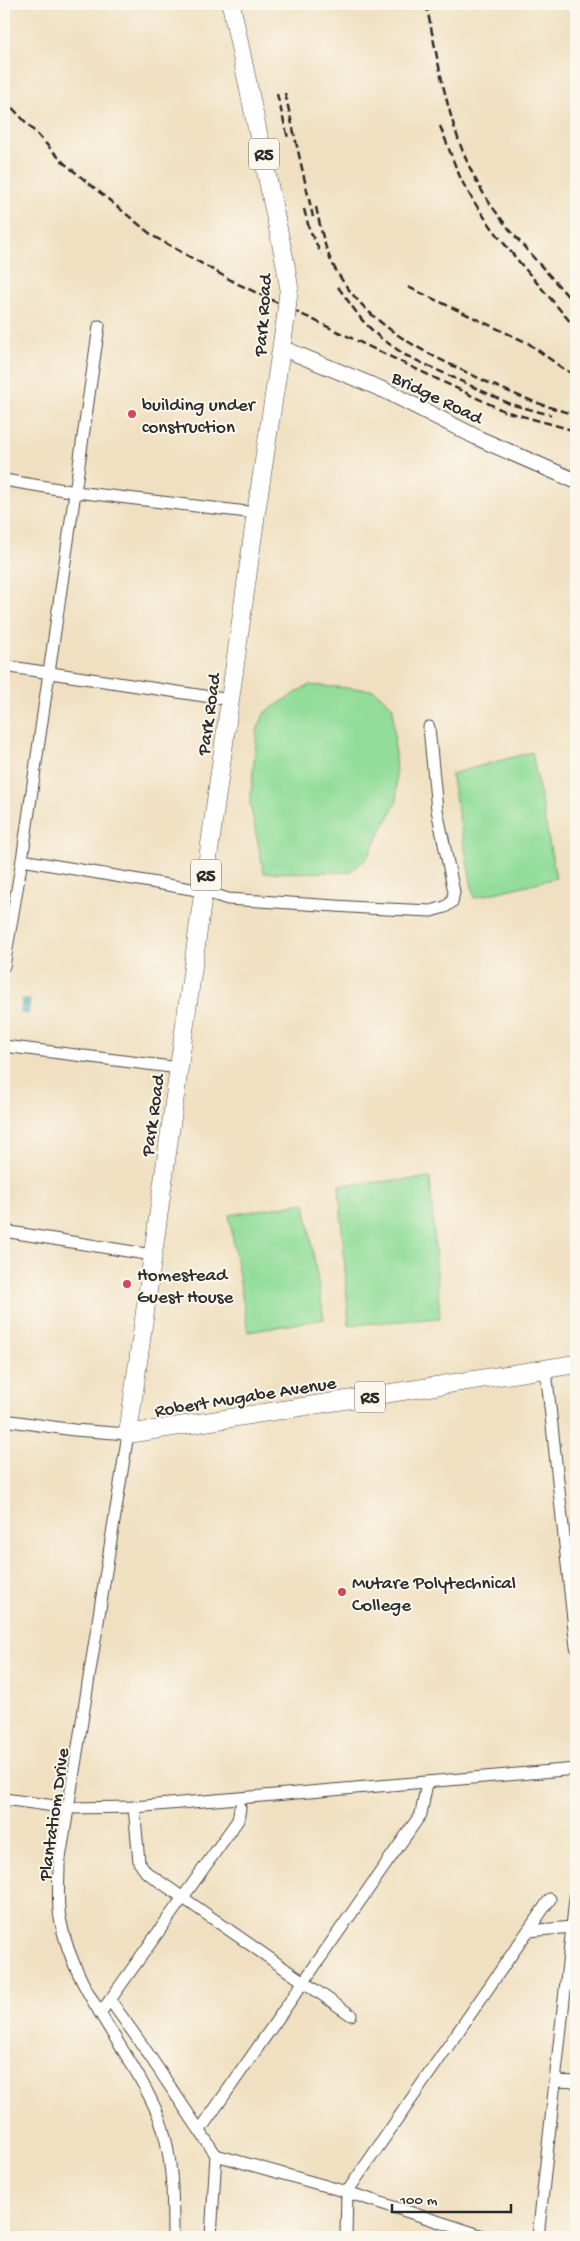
<svg xmlns="http://www.w3.org/2000/svg" width="580" height="2241" font-family="'Gochi Hand',sans-serif">
	<defs>
		<pattern id="water-waves" width="16" height="10" patternUnits="userSpaceOnUse" patternTransform="scale(1.25)"><rect width="16" height="10" fill="#4ab3c9"/><path d="M0 5q4-4 8 0t8 0" fill="none" stroke="#3e92a3"/></pattern>
	</defs>
	<rect width="100%" height="100%" fill="#fbf7ec"/>
	<filter id="ink" filterUnits="userSpaceOnUse"><feTurbulence type="fractalNoise" baseFrequency=".02" numOctaves="2"/><feDisplacementMap in="SourceGraphic" scale="10" xChannelSelector="R" yChannelSelector="G"/><feConvolveMatrix kernelMatrix="1 2 1 2 8 2 1 2 1" color-interpolation-filters="sRGB"/></filter>
	<filter id="wash" filterUnits="userSpaceOnUse"><feTurbulence type="fractalNoise" baseFrequency=".0096" numOctaves="4" result="noise"/><feDisplacementMap in="SourceGraphic" scale="20" xChannelSelector="R" yChannelSelector="G"/><feGaussianBlur stdDeviation="1.12" result="paint"/><feColorMatrix in="noise" values="0 0 0 0 0 0 0 0 0 0 0 0 0 0 0 0 0 1.4 0 .05"/><feComposite in="paint" operator="in"/></filter>
	<g filter="url(#wash)">
		<rect width="100%" height="100%" fill="#f0e0c1"/>
		<g fill="#91dd99" stroke="#5e8462">
			<polygon points="309,685 374,690 393,707 397,801 367,858 350,872 264,873 250,803 257,730 265,712"/>
			<polygon points="532,752 556,878 474,898 451,774"/>
			<polygon points="430,1178 440,1318 349,1325 339,1185"/>
			<polygon points="305,1203 324,1319 248,1332 229,1215"/>
		</g>
		<polygon fill="url(#water-waves)" stroke="#3a6f7a" points="22,1000 30,1000 28,1014 21,1013"/>
	</g>
	<g filter="url(#ink)">
		<g fill="none" stroke-linecap="round" stroke-linejoin="round">
			<g stroke="#494642" stroke-width="13">
				<g id="minor">
					<polyline points="4,480 76,492 256,513"/>
					<polyline points="4,666 231,700"/>
					<polyline points="22,860 203,891 228,899 366,908 431,911 445,907 452,902 454,892 437,810 429,727"/>
					<polyline points="4,966 22,860 99,326"/>
					<polyline points="4,1046 179,1068"/>
					<polyline points="4,1231 152,1255"/>
					<polyline points="546,1370 576,1647"/>
					<path d="M4,1420L74,1430L128,1434L59,1865C59,1882 57,1901 60,1918C73,1992 131,2049 159,2117C173,2154 173,2198 173,2237"/>
					<polyline points="4,1799 69,1808 134,1807 576,1769"/>
					<polyline points="134,1807 139,1862 146,1872 351,2015"/>
					<polyline points="529,1931 572,1927"/>
					<polyline points="110,2000 238,1820 240,1808"/>
					<polyline points="100,2013 110,2000 145,2049 216,2155 211,2237"/>
					<polyline points="556,2081 576,2082"/>
					<polyline points="200,2130 421,1814 427,1783"/>
					<polyline points="216,2155 347,2192 486,2237"/>
					<polyline points="346,2237 347,2192 550,1899"/>
					<polyline points="538,2237 576,1890"/>
				</g>
			</g>
			<g stroke="#494642" stroke-width="17">
				<polyline id="major" points="282,348 386,391 480,439 576,481"/>
			</g>
			<g stroke="#494642" stroke-width="19">
				<g id="highway">
					<polyline points="231,4 285,262 289,287 287,305"/>
					<polyline points="286,317 256,513 128,1434 576,1364"/>
				</g>
			</g>
			<use href="#minor" stroke="#fff" stroke-width="11"/>
			<use href="#major" stroke="#fff" stroke-width="15"/>
			<use href="#highway" stroke="#fff" stroke-width="18"/>
			<g stroke="#2b2b2b" stroke-width="2.5" stroke-dasharray="8 4" stroke-linecap="butt">
				<path d="M426,4C441,72 450,146 491,205C516,241 548,272 576,306"/>
				<polyline points="285,93 313,217"/>
				<polyline points="277,94 288,138"/>
				<polyline points="4,99 64,163 153,236 236,283 504,411 576,431"/>
				<path d="M440,126C448,145 454,165 463,183C492,236 538,282 576,329"/>
				<path d="M316,207C321,229 325,253 337,272C368,324 417,349 470,374C505,391 539,405 576,415"/>
				<polyline points="304,209 309,228 321,254"/>
				<polyline points="338,287 362,320 378,336 405,355 510,404 551,415"/>
				<polyline points="408,287 528,343 565,370 576,375"/>
			</g>
			<g stroke="#494642" stroke-width="19" stroke-linecap="butt">
				<polyline id="highway-bridge" points="286,317 287,305"/>
			</g>
			<use href="#highway-bridge" stroke="#fff" stroke-width="18"/>
		</g>
	</g>
	<g fill="#d1495b" stroke="#fbf7ec" stroke-width="2">
		<circle cx="132" cy="414" r="5"/>
		<circle cx="127" cy="1284" r="5"/>
		<circle cx="342" cy="1592" r="5"/>
	</g>
	<g text-anchor="middle" stroke-width="4" stroke-linejoin="round" paint-order="stroke">
		<g fill="#fbf7ec" stroke="#696865" stroke-width="1">
			<rect x="249" y="138.5" width="30" height="31" rx="4"/>
			<rect x="191" y="859.5" width="30" height="31" rx="4"/>
			<rect x="355" y="1381.5" width="30" height="31" rx="4"/>
		</g>
		<g font-size="18" font-weight="bold" fill="#2b2b2b">
			<text x="264" y="160">R5</text>
			<text x="206" y="881">R5</text>
			<text x="370" y="1403">R5</text>
		</g>
		<g font-size="19" fill="#2b2b2b" stroke="#fbf7ec">
			<text transform="translate(261 315) rotate(-86)" y="7">Park Road</text>
			<text transform="translate(438 396) rotate(26)" y="7">Bridge Road</text>
			<text transform="translate(207 714) rotate(-82)" y="7">Park Road</text>
			<text transform="translate(151 1115) rotate(-82)" y="7">Park Road</text>
			<text transform="translate(245 1395) rotate(-9)" y="7">Robert Mugabe Avenue</text>
			<text transform="translate(52 1814) rotate(-82)" y="7">Plantatiom Drive</text>
		</g>
		<g font-size="19" fill="#2b2b2b" stroke="#fbf7ec" text-anchor="start">
			<text x="142" y="410">building under<tspan x="142" dy="22">construction</tspan></text>
			<text x="137" y="1280">Homestead<tspan x="137" dy="22">Guest House</tspan></text>
			<text x="352" y="1588">Mutare Polytechnical<tspan x="352" dy="22">College</tspan></text>
		</g>
	</g>
	<rect width="580" height="2241" fill="none" stroke="#fbf7ec" stroke-width="20"/>
	<path d="M392 2204v8h119v-8" fill="none" stroke="#2b2b2b" stroke-width="2.5"/>
	<text x="400" y="2204" font-size="15" fill="#2b2b2b" stroke="#fbf7ec" stroke-width="4" paint-order="stroke">100 m</text>
</svg>
